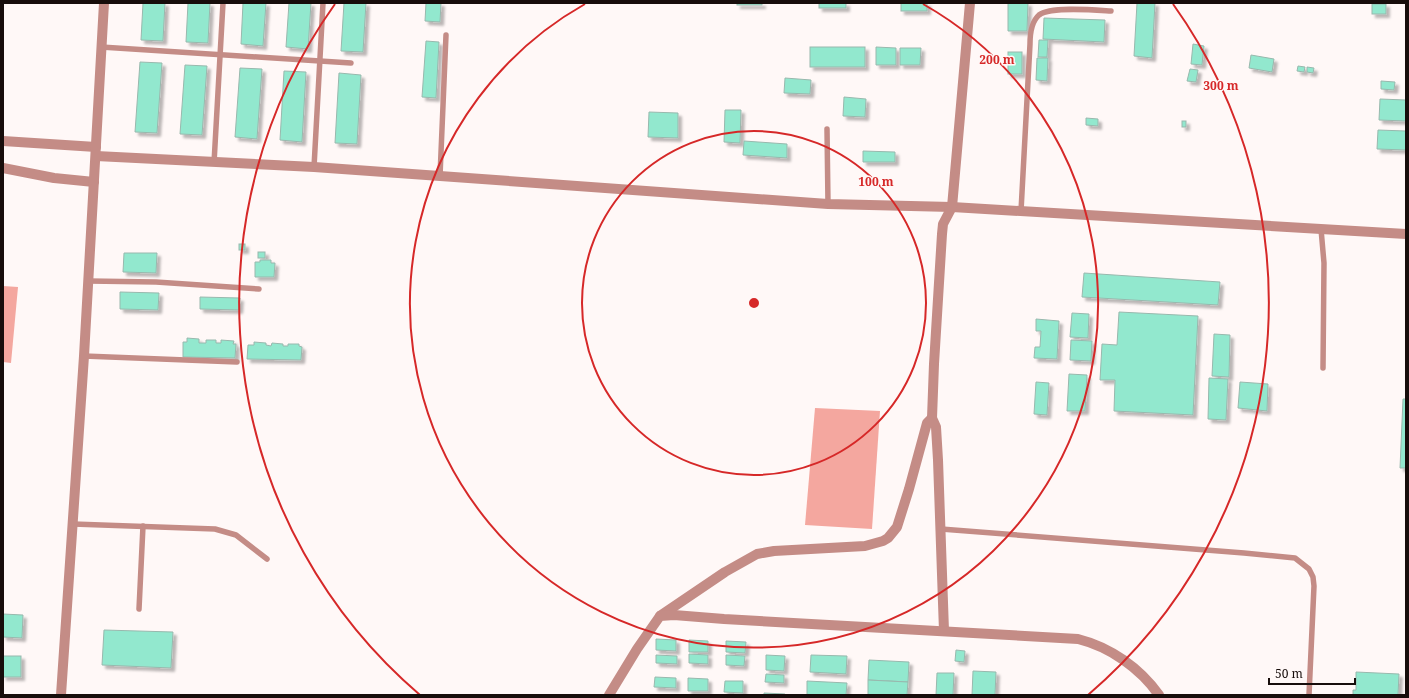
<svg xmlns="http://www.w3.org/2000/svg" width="1409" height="698" font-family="'Noto Serif',serif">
	<defs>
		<filter id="shadow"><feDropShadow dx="3.5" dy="3.5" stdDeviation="1" flood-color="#0004"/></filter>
	</defs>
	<rect width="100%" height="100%" fill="#fff8f7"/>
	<g fill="#f4a79f">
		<polygon points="3,286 18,287 11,363 3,362"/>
		<polygon points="815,408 880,411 872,529 805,525"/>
	</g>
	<g fill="#92e8ce" stroke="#98b8ad" filter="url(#shadow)">
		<polygon points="143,3 165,3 163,41 141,40"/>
		<polygon points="188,3 210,3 208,43 186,42"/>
		<polygon points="243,3 266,3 263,46 241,44"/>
		<polygon points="289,3 311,3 308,49 286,47"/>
		<polygon points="344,3 366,3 363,52 341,51"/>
		<polygon points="426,3 441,3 440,22 425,21"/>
		<rect x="737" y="3" width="25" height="2"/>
		<rect x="819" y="3" width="27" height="5"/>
		<rect x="901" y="3" width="26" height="8"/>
		<polygon points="1008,3 1028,3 1027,31 1008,31"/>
		<polygon points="1137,3 1155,3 1152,58 1134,56"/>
		<rect x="1372" y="4" width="14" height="10"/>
		<polygon points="1044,18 1105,20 1104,42 1043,39"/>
		<polygon points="1039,40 1048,40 1047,57 1038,57"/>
		<polygon points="426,41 439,42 436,98 422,97"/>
		<polygon points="1193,44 1204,46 1202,65 1191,64"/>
		<rect x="810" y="47" width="55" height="20"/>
		<polygon points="876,47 896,48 896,65 876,65"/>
		<polygon points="900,48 921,48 920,65 900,65"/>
		<rect x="1008" y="52" width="14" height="22"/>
		<polygon points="1251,55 1274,59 1272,72 1249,68"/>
		<polygon points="1037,58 1048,58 1047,81 1036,80"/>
		<polygon points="140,62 162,63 157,133 135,132"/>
		<polygon points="185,65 207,66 202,135 180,134"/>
		<polygon points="1298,66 1305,67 1304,72 1297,71"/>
		<polygon points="1307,67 1314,68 1313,73 1307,72"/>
		<polygon points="240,68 262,69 257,139 235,137"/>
		<polygon points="1190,69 1198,70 1196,82 1187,81"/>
		<polygon points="284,71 306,72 302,142 280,140"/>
		<polygon points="339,73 361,75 357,144 335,143"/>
		<polygon points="785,78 811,80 810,94 784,93"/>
		<polygon points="1381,81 1395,82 1394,90 1381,89"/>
		<polygon points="844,97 866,99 865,117 843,116"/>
		<polygon points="1380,99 1406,100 1406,121 1379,120"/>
		<polygon points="725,110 741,110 740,143 724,142"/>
		<polygon points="649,112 678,113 678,138 648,137"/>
		<polygon points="1086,118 1098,119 1098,126 1086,125"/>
		<rect x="1182" y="121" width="4" height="6"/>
		<polygon points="1378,130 1406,131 1406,150 1377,149"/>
		<polygon points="744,141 787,144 787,158 743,155"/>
		<polygon points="863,151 895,152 895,162 863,162"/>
		<rect x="239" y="244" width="6" height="6"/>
		<rect x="258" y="252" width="7" height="6"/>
		<polygon points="124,253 157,253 156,273 123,272"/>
		<polygon points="260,260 271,260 271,263 275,263 274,277 255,277 255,262 260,262"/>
		<polygon points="1084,273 1220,282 1218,305 1082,297"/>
		<polygon points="120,292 159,293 158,310 120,309"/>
		<polygon points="200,297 240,298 239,310 200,309"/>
		<polygon points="1119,312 1198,316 1193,415 1114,411 1115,380 1100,380 1102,344 1117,345"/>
		<polygon points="1072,313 1089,314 1088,338 1070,337"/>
		<polygon points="1036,319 1059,321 1057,359 1034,358 1035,347 1040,347 1041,331 1036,331"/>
		<polygon points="1214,334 1230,335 1229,377 1212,376"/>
		<polygon points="187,338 199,339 199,343 206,343 206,340 216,340 216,343 221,343 221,340 234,341 233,344 236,344 235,358 183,357 183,342 187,342"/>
		<polygon points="1071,340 1092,341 1091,361 1070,360"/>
		<polygon points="254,342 266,343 266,345 271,346 272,343 283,344 283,346 288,346 288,344 299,344 299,346 302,347 301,360 247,359 248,345 254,345"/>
		<polygon points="1069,374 1087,375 1085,411 1067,411"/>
		<polygon points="1209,378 1228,379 1226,420 1208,419"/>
		<polygon points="1036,382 1049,383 1047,415 1034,414"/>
		<polygon points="1240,382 1268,384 1267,411 1238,408"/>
		<polygon points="1403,399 1406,399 1406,468 1400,468"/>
		<polygon points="3,614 23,615 22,638 3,637"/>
		<polygon points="104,630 173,632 171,668 102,665"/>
		<polygon points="656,639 676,640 676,651 656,650"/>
		<polygon points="689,640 708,641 708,652 689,652"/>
		<polygon points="726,641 746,642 745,653 726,652"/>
		<polygon points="956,650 965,651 964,662 955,661"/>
		<polygon points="689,654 708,655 708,664 689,663"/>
		<polygon points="656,655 677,656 677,664 656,663"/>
		<polygon points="726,655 745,656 744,666 726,665"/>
		<polygon points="766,655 785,656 784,671 766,670"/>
		<polygon points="811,655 847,656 846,674 810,672"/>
		<rect x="3" y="656" width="18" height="21"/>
		<polygon points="869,660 909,662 908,682 868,680"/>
		<polygon points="973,671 996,672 995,695 972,695"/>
		<polygon points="1356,672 1399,674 1398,695 1353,695 1353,690 1356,690"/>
		<polygon points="937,673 954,673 953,695 936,695"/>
		<polygon points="766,674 784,675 784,683 765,682"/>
		<polygon points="655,677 676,678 676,688 654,687"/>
		<polygon points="688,678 708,679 708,691 688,691"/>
		<polygon points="868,680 908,682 907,695 868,695"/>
		<polygon points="725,681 743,681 743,693 724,692"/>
		<polygon points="807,681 847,683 846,695 807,695"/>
		<polygon points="764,693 785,694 785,695 764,695"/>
	</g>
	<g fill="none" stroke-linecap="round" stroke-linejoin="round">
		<g stroke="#c48c86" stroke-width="5.5">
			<polyline points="101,47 351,63"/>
			<polyline points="827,129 828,204"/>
			<polyline points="214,163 223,3"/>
			<polyline points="314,167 323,3"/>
			<polyline points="440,176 446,35"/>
			<path d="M1021,211L1030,44C1030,34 1031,22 1039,15C1050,6 1095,10 1111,11"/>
			<polyline points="1321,229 1324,263 1323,368"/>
			<polyline points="88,281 156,282 259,289"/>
			<polyline points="84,356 237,362"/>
			<polyline points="73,524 215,529 236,535 267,559"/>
			<polyline points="941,529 1244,553 1295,558 1309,569 1313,577 1314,586 1309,695"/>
			<polyline points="139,609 143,526"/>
		</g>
		<g stroke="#c48c86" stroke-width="10">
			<polyline points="3,141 96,147"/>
			<polyline points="96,156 314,167 828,204 952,207 1406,234"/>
			<polyline points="3,168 54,178 94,182"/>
			<polyline points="660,616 725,572 757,554 774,551 865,546 883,541 888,538 897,527 909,489 927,423 932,418"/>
			<polyline points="61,695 84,356 104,3"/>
		</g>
		<g stroke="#c48c86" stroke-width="10">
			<polyline points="944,631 938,460 936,427 932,418 934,364 942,234 943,224 952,207 970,3"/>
			<path d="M609,695L637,649L660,616L674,615L724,619L1078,639C1110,647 1140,668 1159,695"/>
		</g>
	</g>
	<g fill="none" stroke="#d62828" stroke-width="2">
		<circle cx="754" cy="303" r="172"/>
		<path d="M923 4A344 344 0 1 1 585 4"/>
		<path d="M420 695A515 515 0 0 1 335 4M1173 4A515 515 0 0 1 1088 695"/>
	</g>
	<circle cx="754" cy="303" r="6" fill="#d62828" stroke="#fff8f7" stroke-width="2"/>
	<g font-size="12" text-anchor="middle" font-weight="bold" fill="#d62828" stroke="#fff8f7" stroke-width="3" stroke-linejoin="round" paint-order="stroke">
		<text x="997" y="64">200 m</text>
		<text x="1221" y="90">300 m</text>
		<text x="876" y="186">100 m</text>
	</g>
	<rect width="1409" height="698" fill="none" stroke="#170d0b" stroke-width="8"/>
	<path d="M1269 678v6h86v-6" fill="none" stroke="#170d0b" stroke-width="2"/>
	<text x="1275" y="678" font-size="12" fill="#170d0b" stroke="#fff8f7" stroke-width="3" paint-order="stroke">50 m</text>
</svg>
